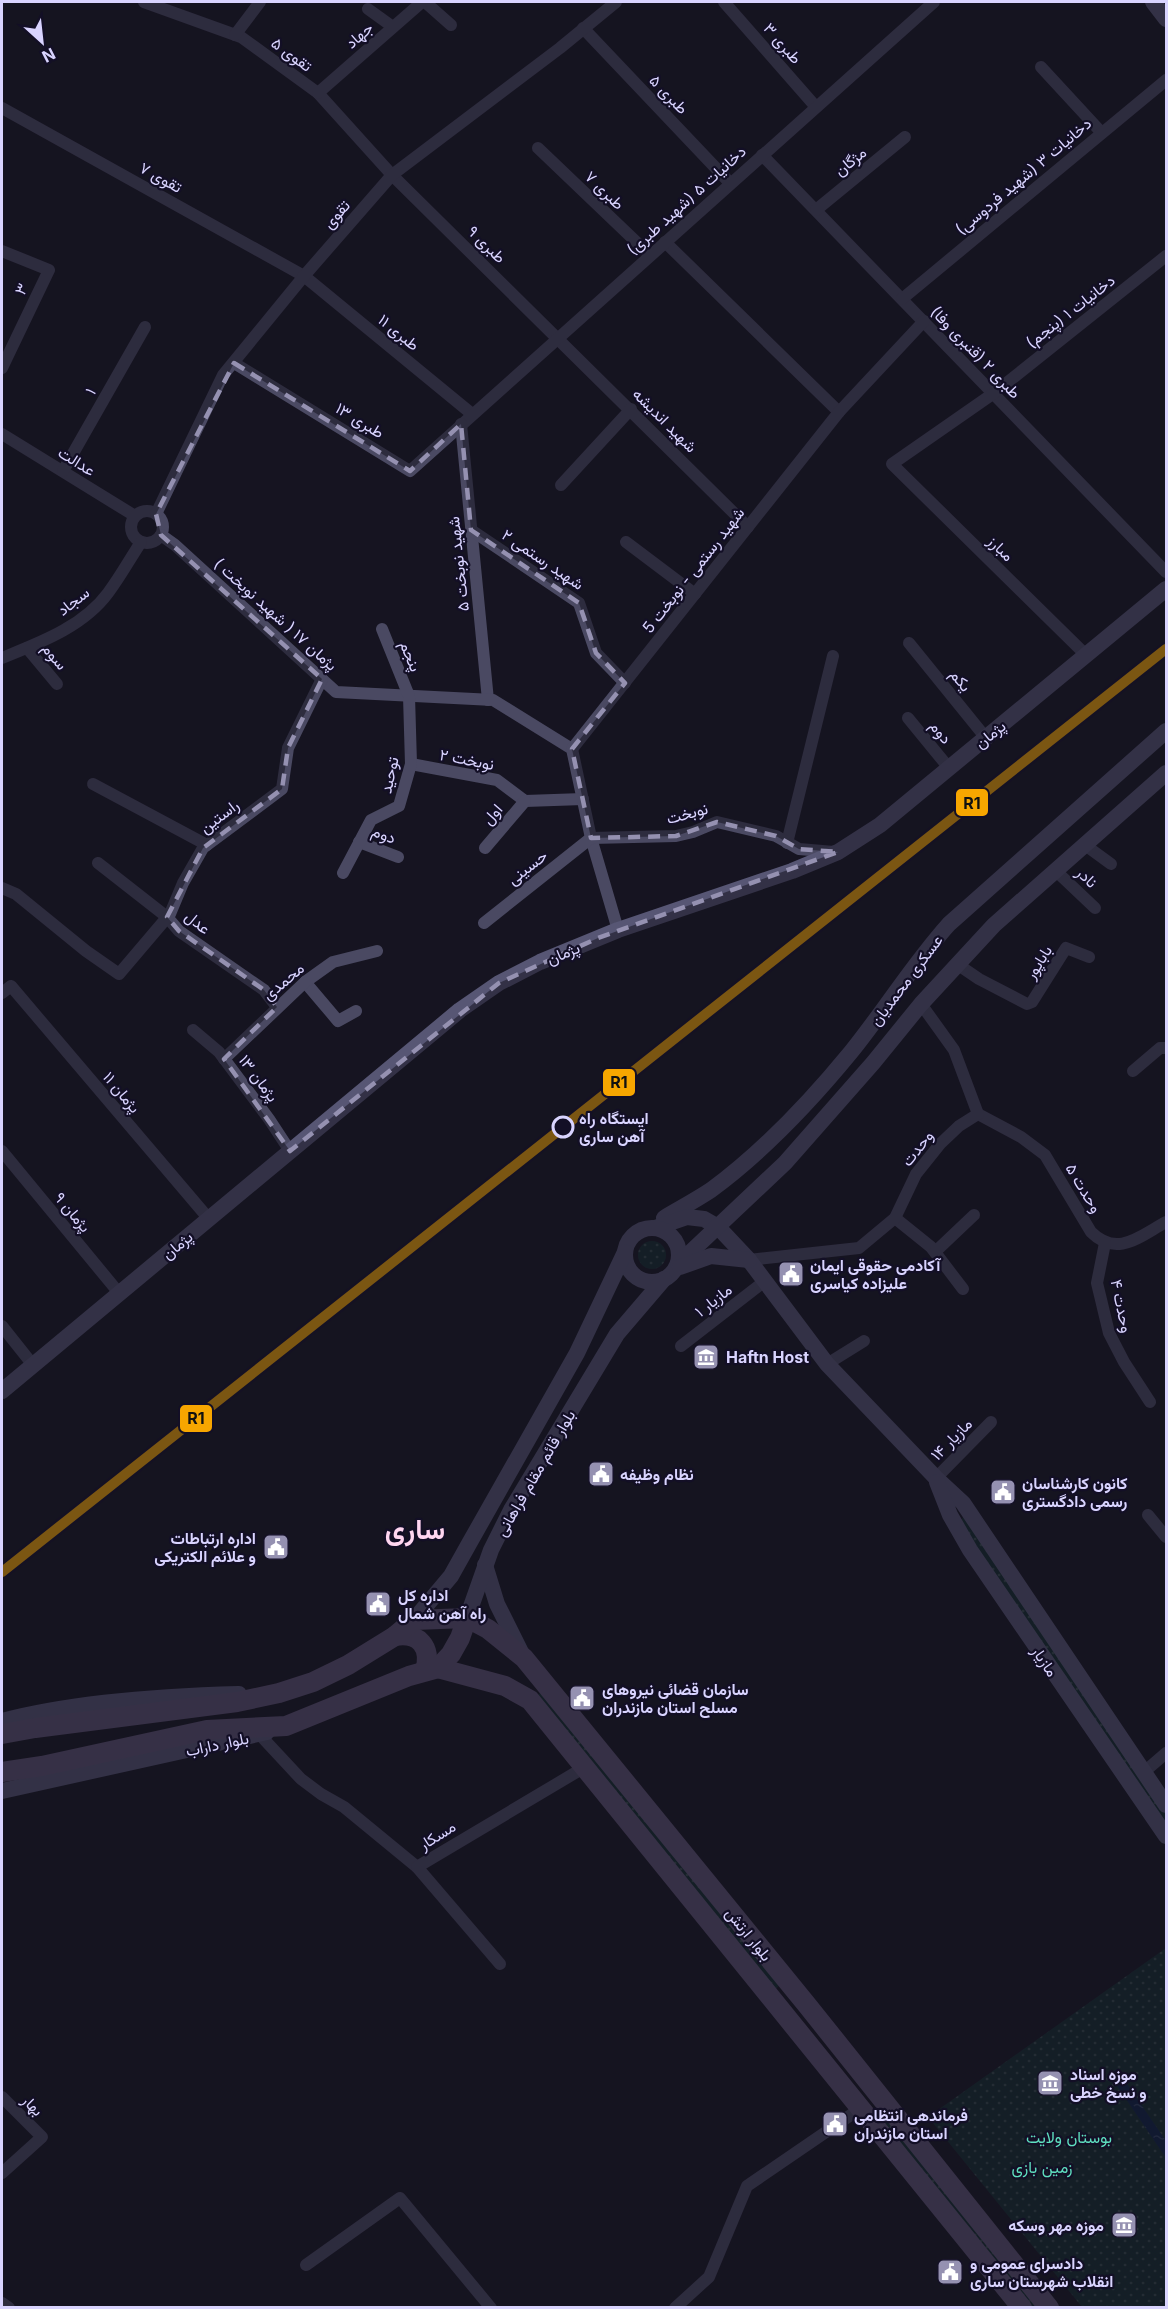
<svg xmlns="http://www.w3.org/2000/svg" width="1168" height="2309" font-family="Inter,Vazirmatn,sans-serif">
	<defs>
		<pattern id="grass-dots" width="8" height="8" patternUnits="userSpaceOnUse" patternTransform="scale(1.5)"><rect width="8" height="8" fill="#132c2d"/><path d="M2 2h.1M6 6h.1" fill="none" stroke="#354a4c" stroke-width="1.8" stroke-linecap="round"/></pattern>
		<pattern id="water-ripples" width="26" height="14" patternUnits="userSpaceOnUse" patternTransform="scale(1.5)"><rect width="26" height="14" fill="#0d2144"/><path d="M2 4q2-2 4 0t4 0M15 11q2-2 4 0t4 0" fill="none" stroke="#304060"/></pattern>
	</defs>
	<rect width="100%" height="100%" fill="#161421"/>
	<g fill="url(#grass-dots)">
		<circle cx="652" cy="1255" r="14"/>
		<polygon points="963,1517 1166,1811 1166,1829 960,1524"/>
		<polygon points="542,1691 784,1982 774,1990 535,1698"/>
		<polygon points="1166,1948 1166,2307 1082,2307 928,2117"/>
		<polygon points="888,2114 1044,2307 1030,2307 878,2121"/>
	</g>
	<polygon fill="url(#water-ripples)" points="1117,2069 1166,2141 1166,2158 1109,2074"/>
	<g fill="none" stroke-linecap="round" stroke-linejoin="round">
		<g stroke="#4a4962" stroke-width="12">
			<polyline points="144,2 241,37 318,93 392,175 748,527"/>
			<polyline points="425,2 451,25"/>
			<polyline points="724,2 816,107"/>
			<polyline points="368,9 393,27"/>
			<polyline points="583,28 730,183"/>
			<polyline points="235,35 260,2"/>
			<polyline points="1041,67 1101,132"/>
			<polyline points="318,93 422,2"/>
			<polyline points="2,108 304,276 472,414"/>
			<polyline points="538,148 650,255"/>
			<polyline points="762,155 1166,572"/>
			<polyline points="816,210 905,137"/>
			<polyline points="665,242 839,412"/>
			<polyline points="2,251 49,270 2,368"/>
			<polyline points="902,299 1166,80"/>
			<polyline points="234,363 410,471 934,2"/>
			<polyline points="461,424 488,700"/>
			<polyline points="2,434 135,516"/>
			<polyline points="63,471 145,327"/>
			<polyline points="561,485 631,409"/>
			<circle cx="147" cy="527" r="16"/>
			<polyline points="156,514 223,375 304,276 392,175 560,48 616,2"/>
			<polyline points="471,530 579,603 596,653 625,683"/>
			<polyline points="161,535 175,545 336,692 493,700 572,749 591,838 618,930"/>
			<polyline points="626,542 695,594"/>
			<polyline points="909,643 986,738"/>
			<polyline points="27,648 57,684"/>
			<polyline points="1086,655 892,464 994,393 1166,256"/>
			<path d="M2,658C39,643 83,627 108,593C120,577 130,559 141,542"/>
			<polyline points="908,718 949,768"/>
			<polyline points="572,749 839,412 924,321"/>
			<polyline points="411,764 497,780 525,801 583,799"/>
			<polyline points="93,784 207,845"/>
			<polyline points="359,842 398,857"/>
			<polyline points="787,843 833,656"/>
			<polyline points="1085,845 1111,864"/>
			<polyline points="485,848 525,801"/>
			<polyline points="98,863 167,917 179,931 264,990 277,1007"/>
			<polyline points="1056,871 1095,908"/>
			<polyline points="343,873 371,820 399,806 411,764 409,696 382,629"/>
			<polyline points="2,888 16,894 86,951 119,974 170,914 183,883 203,848 282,789 288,748 322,679"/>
			<polyline points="484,923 591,838 676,836 693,832 717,822 776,836 799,849 834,852"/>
			<polyline points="957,964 979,979 1027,1004 1032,1002 1066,948 1089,957"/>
			<polyline points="305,982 338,1021 356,1011"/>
			<polyline points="2,993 11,986 209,1219"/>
			<polyline points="193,1030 219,1052 269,1119 290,1151"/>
			<polyline points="224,1059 305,982 333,962 377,951"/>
			<polyline points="1133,1071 1160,1048 1166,1048"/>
			<path d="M978,1114L1021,1137L1045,1155L1091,1232C1117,1258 1140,1236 1166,1222"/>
			<polyline points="2,1151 119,1293"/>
			<polyline points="895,1218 931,1247 963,1289"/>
			<polyline points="1105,1243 1097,1283 1109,1333 1124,1362 1150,1402"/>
			<polyline points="935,1252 974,1215"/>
			<polyline points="749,1260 859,1248 895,1218 916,1174 940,1144 959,1126 978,1114 954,1050 921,1004"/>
			<polyline points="2,1326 33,1365"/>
			<polyline points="681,1346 765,1281"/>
			<polyline points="827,1364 864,1341"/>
			<polyline points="936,1478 991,1422"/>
			<polyline points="1148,1515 1166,1537"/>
			<polyline points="260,1735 301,1779 321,1794 344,1807 417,1867"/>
			<polyline points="1144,1772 1166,1753"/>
			<polyline points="500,1964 417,1867 585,1767"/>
			<polyline points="2,2097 42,2137 2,2173"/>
			<polyline points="306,2265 400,2198 491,2308"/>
			<polyline points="2,2303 9,2308"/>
			<polyline points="675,2308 709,2277 747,2186 861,2108"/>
		</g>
		<g stroke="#575674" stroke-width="16">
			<polyline points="1153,2 1166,19"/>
			<path d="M664,1218C679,1209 696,1200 711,1190C764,1151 810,1102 851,1052C885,1010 913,964 949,924L1166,731"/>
			<polyline points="655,1228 687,1217 704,1219 718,1227 749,1260 827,1364 936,1478 963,1503 1166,1805"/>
			<circle cx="652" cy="1255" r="27"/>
			<polyline points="678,1264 785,1163 873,1063 921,1004 994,925 1166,773"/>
			<polyline points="680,1267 711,1256 749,1260"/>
			<polyline points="2,1391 460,1010 499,983 540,962 618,930 792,871 838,852 880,825 1166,589"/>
			<polyline points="937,1482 950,1515 970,1550 1166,1836"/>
			<polyline points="485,1565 497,1604 522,1654"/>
			<polyline points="467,1618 491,1550 511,1510 617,1334 664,1279"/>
			<polyline points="414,1620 451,1576 470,1542 577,1353 625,1252"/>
			<path d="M2,1721C74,1702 164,1696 239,1694"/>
			<polyline points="2,1791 267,1732"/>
		</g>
		<g stroke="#5e5373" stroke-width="20">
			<path d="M395,1636C419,1632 432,1647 425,1671"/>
			<polyline points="438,1668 505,1686 530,1700 1022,2308"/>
			<polyline points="2,1734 35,1728 237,1702 279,1693 313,1682 348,1665 395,1636 414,1620 467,1618 488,1629 524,1658 807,2005 1049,2308"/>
			<polyline points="2,1772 42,1766 207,1730 286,1726 409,1676 438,1668 451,1654 460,1638 467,1618"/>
		</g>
		<g stroke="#130f26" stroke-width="15">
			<polyline id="rail-1" points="2,1572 1166,649"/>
		</g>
		<use href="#rail-1" stroke="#f7a600" stroke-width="10"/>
	</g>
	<path d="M0 0H1168V2309H0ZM234,363L410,471L461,424L471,530L579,603L596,653L625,683L572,749L591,838L676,836L717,822L776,836L799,849L838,852L598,938L499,983L290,1151L224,1059L277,1007L264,990L179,931L167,917L203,848L282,789L288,748L322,679L161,535L156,514Z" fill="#161421" fill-opacity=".55" fill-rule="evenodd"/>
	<path fill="none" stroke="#9591b1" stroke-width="4.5" stroke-dasharray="12 8" stroke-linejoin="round" d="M234,363L410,471L461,424L471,530L579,603L596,653L625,683L572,749L591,838L676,836L717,822L776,836L799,849L838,852L598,938L499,983L290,1151L224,1059L277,1007L264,990L179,931L167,917L203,848L282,789L288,748L322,679L161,535L156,514Z"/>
	<defs>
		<g id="civic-square" transform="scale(1.35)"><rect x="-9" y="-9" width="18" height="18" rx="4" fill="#9591b1" stroke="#130f26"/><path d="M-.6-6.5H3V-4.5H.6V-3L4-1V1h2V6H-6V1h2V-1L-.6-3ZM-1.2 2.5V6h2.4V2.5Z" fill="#fff"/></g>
		<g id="museum-square" transform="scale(1.35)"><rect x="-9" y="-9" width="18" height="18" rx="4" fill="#9591b1" stroke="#130f26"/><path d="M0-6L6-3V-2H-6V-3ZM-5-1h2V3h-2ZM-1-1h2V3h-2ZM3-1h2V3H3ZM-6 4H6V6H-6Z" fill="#fff"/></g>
	</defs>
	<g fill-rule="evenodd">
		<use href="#civic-square" x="791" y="1274"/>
		<use href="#museum-square" x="706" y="1357"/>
		<use href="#civic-square" x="601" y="1474"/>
		<use href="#civic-square" x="1003" y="1492"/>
		<use href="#civic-square" x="276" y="1547"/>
		<use href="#civic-square" x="378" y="1604"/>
		<use href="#civic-square" x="582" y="1698"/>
		<use href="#museum-square" x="1050" y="2083"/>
		<use href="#civic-square" x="835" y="2124"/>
		<use href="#museum-square" x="1124" y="2225"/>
		<use href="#civic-square" x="950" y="2272"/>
	</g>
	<circle fill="#130f26" stroke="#d9d4ff" stroke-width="3" cx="563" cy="1127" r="10"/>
	<g text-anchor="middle" stroke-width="4.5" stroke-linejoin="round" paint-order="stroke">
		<g font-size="16" fill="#d9d4ff" stroke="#130f26">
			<text transform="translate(359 35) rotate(-41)" y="6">جهاد</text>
			<text transform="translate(783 43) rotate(49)" y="6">طبری ۳</text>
			<text transform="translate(292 54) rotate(36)" y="6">تقوی ۵</text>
			<text transform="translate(669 94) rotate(46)" y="6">طبری ۵</text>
			<text transform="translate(850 161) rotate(-39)" y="6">مژگان</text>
			<text transform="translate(1023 176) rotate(-40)" y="6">دخانیات ۳ (شهید فردوسی)</text>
			<text transform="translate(161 177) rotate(29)" y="6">تقوی ۷</text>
			<text transform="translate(605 190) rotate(44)" y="6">طبری ۷</text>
			<text transform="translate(686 200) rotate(-42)" y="6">دخانیات ۵ (شهید طبری)</text>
			<text transform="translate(336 214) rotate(-49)" y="6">تقوی</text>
			<text transform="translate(487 244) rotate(44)" y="6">طبری ۹</text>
			<text transform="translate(21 289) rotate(-64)" y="6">۳</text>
			<text transform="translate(1070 311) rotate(-38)" y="6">دخانیات ۱ (پنجم)</text>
			<text transform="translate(399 332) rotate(39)" y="6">طبری ۱۱</text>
			<text transform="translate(976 352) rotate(46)" y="6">طبری ۲ (قنبری وفا)</text>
			<text transform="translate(90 391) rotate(-60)" y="6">۱</text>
			<text transform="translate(360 420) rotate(31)" y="6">طبری ۱۳</text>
			<text transform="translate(665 420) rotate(45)" y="6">شهید اندیشه</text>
			<text transform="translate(77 461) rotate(32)" y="6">عدالت</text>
			<text transform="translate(1001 548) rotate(44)" y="6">مبارز</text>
			<text transform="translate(543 559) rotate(34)" y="6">شهید رستمی ۲</text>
			<text transform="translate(458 564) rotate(-96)" y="6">شهید نوبخت ۵</text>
			<text transform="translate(693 570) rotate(-52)" y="6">شهید رستمی - نوبخت 5</text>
			<text transform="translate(73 601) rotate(-38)" y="6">سجاد</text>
			<text transform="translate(276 614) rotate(42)" y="6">پژمان ۱۷ ( شهید نوبخت )</text>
			<text transform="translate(55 656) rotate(50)" y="6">سوم</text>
			<text transform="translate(411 656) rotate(68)" y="6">پنجم</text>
			<text transform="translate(961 680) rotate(51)" y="6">یکم</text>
			<text transform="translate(941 732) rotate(51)" y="6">دوم</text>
			<text transform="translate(990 734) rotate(-39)" y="6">پژمان</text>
			<text transform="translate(467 759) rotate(11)" y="6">نوبخت ۲</text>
			<text transform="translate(389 775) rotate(-78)" y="6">توحید</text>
			<text transform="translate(687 813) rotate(-15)" y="6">نوبخت</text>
			<text transform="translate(492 814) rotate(-49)" y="6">اول</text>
			<text transform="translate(219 816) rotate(-37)" y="6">راستین</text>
			<text transform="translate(384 834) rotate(21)" y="6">دوم</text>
			<text transform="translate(527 867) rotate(-38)" y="6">حسینی</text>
			<text transform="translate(1087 877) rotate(44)" y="6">نادر</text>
			<text transform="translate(198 922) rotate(39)" y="6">عدل</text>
			<text transform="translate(563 953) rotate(-23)" y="6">پژمان</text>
			<text transform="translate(1038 962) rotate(-58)" y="6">باباپور</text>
			<text transform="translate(906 980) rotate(-53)" y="6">عسکری محمدیان</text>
			<text transform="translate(283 981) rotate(-40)" y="6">محمدی</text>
			<text transform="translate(259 1078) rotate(53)" y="6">پژمان ۱۳</text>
			<text transform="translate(122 1092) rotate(50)" y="6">پژمان ۱۱</text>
			<text transform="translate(917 1148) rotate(-52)" y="6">وحدت</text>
			<text transform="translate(1084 1188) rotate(59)" y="6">وحدت ۵</text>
			<text transform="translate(73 1212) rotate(50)" y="6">پژمان ۹</text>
			<text transform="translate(177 1245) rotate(-40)" y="6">پژمان</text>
			<text transform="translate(713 1300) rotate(-38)" y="6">مازیار ۱</text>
			<text transform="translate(1122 1306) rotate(78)" y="6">وحدت ۴</text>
			<text transform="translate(951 1439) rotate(-46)" y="6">مازیار ۱۴</text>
			<text transform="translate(535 1473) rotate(-60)" y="6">بلوار قائم مقام فراهانی</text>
			<text transform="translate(1045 1661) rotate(56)" y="6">مازیار</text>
			<text transform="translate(217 1744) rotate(-12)" y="6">بلوار داراب</text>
			<text transform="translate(437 1835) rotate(-32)" y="6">مسکار</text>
			<text transform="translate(749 1934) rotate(51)" y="6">بلوار ارتش</text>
			<text transform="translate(33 2105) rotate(45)" y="6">بهار</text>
		</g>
		<g font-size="16" font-weight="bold" fill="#d9d4ff" stroke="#130f26" text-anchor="start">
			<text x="579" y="1124">ایستگاه راه<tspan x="579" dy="18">آهن ساری</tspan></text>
		</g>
		<g font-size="16" font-weight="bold" fill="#d9d4ff" stroke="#130f26" text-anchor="start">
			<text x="810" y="1271">آکادمی حقوقی ایمان<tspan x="810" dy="18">علیزاده کیاسری</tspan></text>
			<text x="726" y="1363">Haftn Host</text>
			<text x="620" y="1480">نظام وظیفه</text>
			<text x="1022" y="1489">کانون کارشناسان<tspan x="1022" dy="18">رسمی دادگستری</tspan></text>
			<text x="256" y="1544" text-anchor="end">اداره ارتباطات<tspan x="256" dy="18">و علائم الکتریکی</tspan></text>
			<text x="398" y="1601">اداره کل<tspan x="398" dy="18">راه آهن شمال</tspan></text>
			<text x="602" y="1695">سازمان قضائی نیروهای<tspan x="602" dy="18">مسلح استان مازندران</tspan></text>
			<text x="1070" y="2080">موزه اسناد<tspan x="1070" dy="18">و نسخ خطی</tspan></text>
			<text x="854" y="2121">فرماندهی انتظامی<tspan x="854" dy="18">استان مازندران</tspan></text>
			<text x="1104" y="2231" text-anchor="end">موزه مهر وسکه</text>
			<text x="970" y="2269">دادسرای عمومی و<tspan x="970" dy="18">انقلاب شهرستان ساری</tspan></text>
		</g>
		<g font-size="16" fill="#5fe0c0" stroke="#130f26">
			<text x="1069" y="2143">بوستان ولایت</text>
			<text x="1042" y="2173">زمین بازی</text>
		</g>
		<g font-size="28" font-weight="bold" fill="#ffd6f0" stroke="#130f26">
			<text x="415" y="1539">ساری</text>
		</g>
	</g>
	<g stroke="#130f26" stroke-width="2">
		<rect x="955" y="788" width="34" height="29" rx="6" fill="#f7a600"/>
		<rect x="602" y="1068" width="34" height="29" rx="6" fill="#f7a600"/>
		<rect x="179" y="1404" width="34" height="29" rx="6" fill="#f7a600"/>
	</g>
	<g font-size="16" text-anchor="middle" font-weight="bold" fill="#111">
		<text x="972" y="809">R1</text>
		<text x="619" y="1088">R1</text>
		<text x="196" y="1424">R1</text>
	</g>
	<rect width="1168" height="2309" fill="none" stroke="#d9d4ff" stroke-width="6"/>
	<g transform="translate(42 42) rotate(153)" stroke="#130f26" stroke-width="4.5" paint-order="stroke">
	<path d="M0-4.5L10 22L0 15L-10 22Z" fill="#d9d4ff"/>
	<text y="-9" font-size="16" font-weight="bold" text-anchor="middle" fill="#d9d4ff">N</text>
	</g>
</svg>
